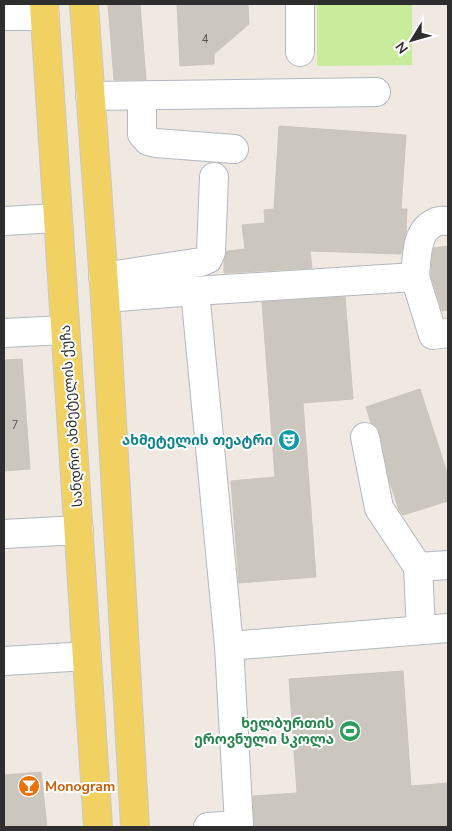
<svg xmlns="http://www.w3.org/2000/svg" width="452" height="831" font-family="'Nunito Sans','Noto Sans Georgian',sans-serif">
	<rect width="100%" height="100%" fill="#efe9e1"/>
	<polygon fill="#c9ec9a" points="317,4 412,4 412,65 317,66"/>
	<g fill="#cbc7bf" stroke="#cbc5ba">
		<polygon points="108,4 140,4 146,80 114,80"/>
		<polygon points="177,4 248,4 249,24 214,54 214,64 180,66"/>
		<polygon points="279,126 406,135 401,209 407,209 406,233 401,254 310,251 312,268 224,273 224,262 227,251 245,249 242,225 265,223 264,210 274,209"/>
		<polygon points="448,246 448,310 442,311 431,276 432,256 434,248"/>
		<polygon points="345,297 353,399 303,403 316,577 239,583 231,481 275,477 262,302"/>
		<polygon points="22,359 30,469 4,471 4,360"/>
		<polygon points="420,389 448,476 448,501 403,515 399,510 389,479 380,434 377,427 371,423 366,407"/>
		<polygon points="403,671 411,786 448,783 448,827 254,827 253,796 297,793 289,679"/>
		<polygon points="41,772 47,827 4,827 4,775"/>
	</g>
	<g fill="none" stroke-linecap="round" stroke-linejoin="round">
		<g stroke="#b4b7c1" stroke-width="30">
			<g id="minor">
				<polyline points="300,4 300,52"/>
				<polyline points="4,16 45,16"/>
				<polyline points="90,96 376,92"/>
				<polyline points="142,96 142,134 148,141 156,143 234,149"/>
				<polyline points="4,221 57,218"/>
				<polyline points="103,277 201,262 208,259 211,252 214,177"/>
				<path d="M415,277C417,259 415,230 436,222C439,220 445,221 448,221"/>
				<polyline points="195,291 229,646 239,825 208,827"/>
				<polyline points="105,298 195,291 415,277 433,335 448,333"/>
				<polyline points="4,333 65,330"/>
				<polyline points="365,437 379,508 418,567 421,630"/>
				<polyline points="4,534 79,530"/>
				<polyline points="418,567 448,565"/>
				<polyline points="229,646 448,628"/>
				<polyline points="4,661 87,656"/>
			</g>
		</g>
		<g stroke="#c9c9c9" stroke-width="30">
			<g id="major">
				<polyline points="44,4 98,827"/>
				<polyline points="84,4 105,298 135,827"/>
			</g>
		</g>
		<use href="#minor" stroke="#fff" stroke-width="28"/>
		<use href="#major" stroke="#f2d163" stroke-width="28"/>
	</g>
	<defs>
		<g id="theatre-disc" transform="scale(1.125)"><circle r="9.5" fill="#0f9aa8" stroke="#fff"/><path d="M-5-5.5Q0-4 5-5.5V0Q5 5 0 6Q-5 5-5 0ZM-3.3-2.5H-1v1.5H-3.3ZM1-2.5H3.3v1.5H1ZM-2.8 1Q0 5.5 2.8 1Z" fill="#fff"/></g>
		<g id="stadium-disc" transform="scale(1.125)"><circle r="9.5" fill="#2e9e5b" stroke="#fff"/><path d="M0-5a6.5 5 0 1 0 0 10a6.5 5 0 1 0 0-10ZM-3.5-1.8h7v3.6h-7Z" fill="#fff"/></g>
		<g id="bar-disc" transform="scale(1.125)"><circle r="9.5" fill="#e8710a" stroke="#fff"/><path d="M-6-5H6L.8 .8V4.5H3.5V6h-7V4.5H-.8V.8Z" fill="#fff"/></g>
	</defs>
	<g fill-rule="evenodd">
		<use href="#theatre-disc" x="289" y="440"/>
		<use href="#stadium-disc" x="350" y="731"/>
		<use href="#bar-disc" x="29" y="786"/>
	</g>
	<g text-anchor="middle" stroke-width="4" stroke-linejoin="round" paint-order="stroke">
		<g font-size="11" fill="#555452">
			<text x="205" y="43">4</text>
			<text x="15" y="429">7</text>
		</g>
		<g font-size="14" fill="#2e2e2e" stroke="#fff">
			<text transform="translate(71 416) rotate(-94)" y="5">სანდრო ახმეტელის ქუჩა</text>
		</g>
		<g font-size="14" font-weight="bold" fill="#0d838f" stroke="#fff" text-anchor="end">
			<text x="273" y="445">ახმეტელის თეატრი</text>
		</g>
		<g font-size="14" font-weight="bold" fill="#27864d" stroke="#fff" text-anchor="end">
			<text x="334" y="728">ხელბურთის<tspan x="334" dy="16">ეროვნული სკოლა</tspan></text>
		</g>
		<g font-size="14" font-weight="bold" fill="#c56008" stroke="#fff" text-anchor="start">
			<text x="45" y="791">Monogram</text>
		</g>
	</g>
	<rect width="452" height="831" fill="none" stroke="#2e2e2e" stroke-width="10"/>
	<g transform="translate(412 40) rotate(233)" stroke="#ffffff" stroke-width="4" paint-order="stroke">
	<path d="M0-4L9 19L0 12L-9 19Z" fill="#2e2e2e"/>
	<text y="-8" font-size="14" font-weight="bold" text-anchor="middle" fill="#2e2e2e">N</text>
	</g>
</svg>
